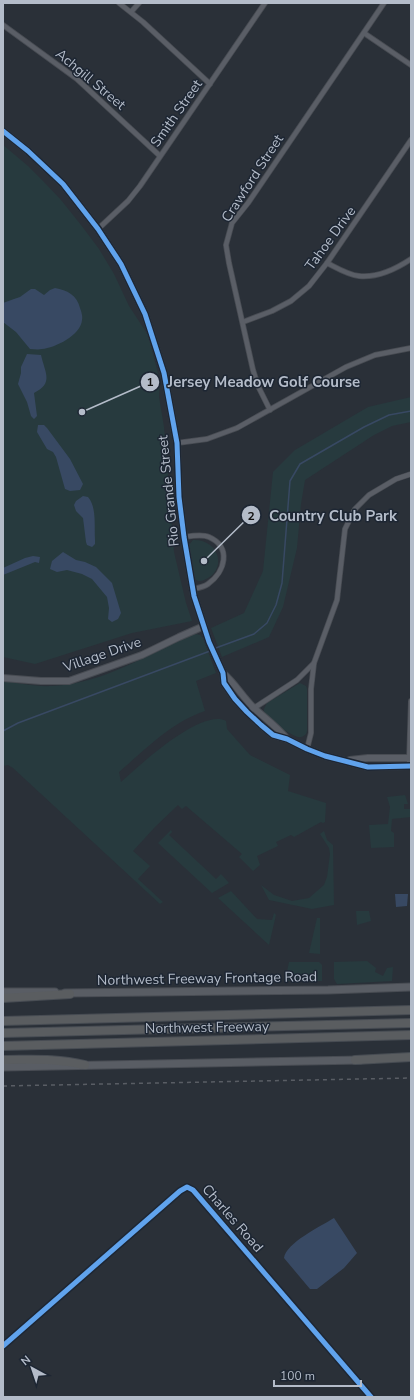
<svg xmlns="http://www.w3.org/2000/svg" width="414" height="1400" font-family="'Nunito Sans',sans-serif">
	<rect width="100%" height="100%" fill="#2a3038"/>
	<g fill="#273a3e">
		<polygon points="3,145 28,166 43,181 61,200 81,225 99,249 114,274 129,306 148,335 160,381 159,397 164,427 174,552 186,603 192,621 132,633 35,664 3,657"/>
		<polygon points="411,397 411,422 392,426 374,435 305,480 301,504 297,548 283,607 269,637 222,657 211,628 244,613 263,571 273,472 295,450 368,407"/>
		<path d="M193,540C220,539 228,571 204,580C201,581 198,582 195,579C192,575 190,555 189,549V545Z"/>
		<path d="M195,634L200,635L203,638L216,673L196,681L205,711C170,723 146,749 119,772L121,782C139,766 201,708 226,721L227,729L250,755L290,775L288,791L326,803L325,822L323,823L321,822L294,837L291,835L276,842L278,846L257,856L260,865L253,871L239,857L242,854L186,806L182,809L178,805L155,827L133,851L150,866L138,879L163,902L160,904L13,768L8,765L3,766V681C19,683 36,687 52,686C104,684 148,653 195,634Z"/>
		<path d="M300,683L306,686L307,689V731L306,734C304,736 301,738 298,737C291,735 269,721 265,715C264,713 264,711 264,709L267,703Z"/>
		<polygon points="405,795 408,804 404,804 404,809 411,809 411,817 392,819 391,831 394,833 394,847 371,848 369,825 388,824 390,807 387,797"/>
		<polygon points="171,830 172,832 169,835 216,879 221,874 229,883 212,893 158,843"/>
		<polygon points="324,831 327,840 333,845 334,905 312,909 269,900 261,885 274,895 292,901 309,898 324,885 327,877 330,854 329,848 320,834"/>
		<polygon points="231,891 257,919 272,920 274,913 276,915 269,945 218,898"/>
		<polygon points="356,911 369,911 371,921 357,925"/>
		<polygon points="317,918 320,918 320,954 309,953"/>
		<polygon points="367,961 376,968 375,972 383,976 387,968 393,967 392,981 337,984 334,979 334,962"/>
		<polygon points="289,962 319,962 322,965 322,981 285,981"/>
	</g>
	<g fill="#384963">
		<path d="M55,288C67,290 77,295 80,308C81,311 83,316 82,320C81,335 55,348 42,349C38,350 34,349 30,349L16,332L3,322V303L14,299L20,297L31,289H35L44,295L50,290Z"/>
		<path d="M27,354L41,355C45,373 54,383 34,393L37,416L34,419L31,416L27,402L18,384L21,373V367Z"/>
		<polygon points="38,425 44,425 47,428 70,459 83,484 80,490 70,491 65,489 56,457 53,452 47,449 37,432"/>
		<path d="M83,496L88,497C97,507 94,527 95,540V544L92,547L87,545L86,542L83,518L76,511L74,505L76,501Z"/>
		<polygon points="63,552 76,560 85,562 96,567 112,583 121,613 118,619 112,622 108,619 109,608 107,597 92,579 82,574 67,570 57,572 50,569 52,561"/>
		<polygon points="33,556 40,557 39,563 35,562 3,575 3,568 25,558"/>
		<polygon points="395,894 408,894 407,906 396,907"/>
		<path d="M334,1218L357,1253L344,1268L317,1289H310L284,1258C286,1243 321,1226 334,1218Z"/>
	</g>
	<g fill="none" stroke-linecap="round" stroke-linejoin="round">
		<g stroke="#384963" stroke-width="1.5">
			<polyline points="213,649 254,634 267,623 276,605 282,583 290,481 300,464 364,427 389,415 411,411"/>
			<polyline points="3,731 18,723 210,651"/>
		</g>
		<g stroke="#484c53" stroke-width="6">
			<g id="minor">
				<polyline points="119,3 143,22 210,84"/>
				<polyline points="131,12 139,3"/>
				<polyline points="3,25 77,79 160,156"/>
				<polyline points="364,33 411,65"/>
				<polyline points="98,229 128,201 140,186 265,3"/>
				<path d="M327,263C337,268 348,275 359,276C378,278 396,269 411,259"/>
				<polyline points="243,322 272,311 291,301 309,286 327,263 411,140"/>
				<polyline points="270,410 258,386 253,370 229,263 226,245 232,223 248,203 384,3"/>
				<polyline points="177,443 207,439 237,428 346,367 375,355 411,348"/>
				<path d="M184,537C191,536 202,534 209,537C232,547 225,572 208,584C204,587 198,588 193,589"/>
				<polyline points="251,710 297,680 314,663 337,600 345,529 355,509 369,495 396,479 411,474"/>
				<polyline points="307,749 311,733 311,689 314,663"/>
				<polyline points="409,766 411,701"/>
				<polyline points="3,1346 180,1191 187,1187 193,1190 371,1397"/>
			</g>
		</g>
		<g stroke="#484c53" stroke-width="8">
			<g id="tertiary">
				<polyline points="3,131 28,151 63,184 98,229 121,264 145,314 164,373 177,443 179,497 184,537 194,596 209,642 223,673 224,683 235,699 247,712 261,725 273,735 287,739 307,749 325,756 368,767 411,766"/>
				<path d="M223,673C235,683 243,698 255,709C266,719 277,727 287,739"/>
				<polyline points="3,678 41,681 69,681 142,655 179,637 204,626"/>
				<polyline points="350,760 368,758 411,758"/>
			</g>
		</g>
		<g stroke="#484c53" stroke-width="9">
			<g id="secondary">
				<polyline points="3,992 55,992"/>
				<polyline points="65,993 328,990 411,987"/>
				<polyline points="3,1067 361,1060"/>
			</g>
		</g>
		<g stroke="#474c53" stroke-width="10">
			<g id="motorway">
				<polyline points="3,998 70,994"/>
				<polyline points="3,1021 411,1010"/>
				<polyline points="3,1033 411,1023"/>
				<polyline points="3,1046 411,1035"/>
				<path d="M3,1060C32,1060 56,1058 85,1065"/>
				<polyline points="355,1060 411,1057"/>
			</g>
		</g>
		<use href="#minor" stroke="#5a5e66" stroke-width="4.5"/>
		<use href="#tertiary" stroke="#5a5e66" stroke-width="6"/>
		<use href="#secondary" stroke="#595d64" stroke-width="7"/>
		<use href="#motorway" stroke="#5a5d60" stroke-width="8"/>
		<polyline stroke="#595d64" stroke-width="1.5" stroke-dasharray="4 4" stroke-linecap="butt" points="3,1086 411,1078"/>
		<g stroke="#1d2633" stroke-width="8">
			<g id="cycleway">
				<polyline points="3,131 28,151 63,184 98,229 121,264 145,314 164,373 177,443 179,497 184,537 194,596 209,642 223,673 224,683 235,699 247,712 261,725 273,735 287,739 307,749 325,756 368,767 411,766"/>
				<polyline points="3,1346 180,1191 187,1187 193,1190 371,1397"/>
			</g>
		</g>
		<use href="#cycleway" stroke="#60a3ed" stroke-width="5"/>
	</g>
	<g text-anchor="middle" stroke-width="3" stroke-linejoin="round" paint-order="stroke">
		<g font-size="14" fill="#b4bcc9" stroke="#1d2633">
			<text transform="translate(91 79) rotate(40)" y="5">Achgill Street</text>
			<text transform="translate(176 113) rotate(-55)" y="5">Smith Street</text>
			<text transform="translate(252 178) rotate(-57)" y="5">Crawford Street</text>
			<text transform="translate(330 238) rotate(-54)" y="5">Tahoe Drive</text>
			<text transform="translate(168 491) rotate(-96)" y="5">Rio Grande Street</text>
			<text transform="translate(102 654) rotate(-19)" y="5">Village Drive</text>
			<text transform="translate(207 978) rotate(-1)" y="5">Northwest Freeway Frontage Road</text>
			<text transform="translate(207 1027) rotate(-1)" y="5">Northwest Freeway</text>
			<text transform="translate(233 1218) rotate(49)" y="5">Charles Road</text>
		</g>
	</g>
	<path fill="none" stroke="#b4bcc9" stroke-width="1.5" d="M82 412L150 382M204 561L251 515"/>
	<g fill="#b4bcc9" stroke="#1d2633" stroke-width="1.5">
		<circle cx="82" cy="412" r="4"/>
		<circle cx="204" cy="561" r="4"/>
		<circle cx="150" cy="382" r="10"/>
		<circle cx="251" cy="515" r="10"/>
	</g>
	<g font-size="12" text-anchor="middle" font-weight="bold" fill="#111">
		<text x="150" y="386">1</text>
		<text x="251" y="520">2</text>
	</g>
	<g font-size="15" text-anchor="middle" font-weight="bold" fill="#b4bcc9" stroke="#1d2633" stroke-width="3" stroke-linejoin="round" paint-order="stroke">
		<text x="264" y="387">Jersey Meadow Golf Course</text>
		<text x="333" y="521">Country Club Park</text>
	</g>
	<rect width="414" height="1400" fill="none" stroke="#b4bcc9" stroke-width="8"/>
	<g transform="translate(32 1368) rotate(320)" stroke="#1d2633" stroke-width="3" paint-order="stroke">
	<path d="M0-3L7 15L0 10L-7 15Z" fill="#b4bcc9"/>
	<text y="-6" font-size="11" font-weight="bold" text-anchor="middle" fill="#b4bcc9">N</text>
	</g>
	<path d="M274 1380v6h87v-6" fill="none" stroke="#b4bcc9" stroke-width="2"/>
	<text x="280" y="1380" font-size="12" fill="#b4bcc9" stroke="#1d2633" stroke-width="3" paint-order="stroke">100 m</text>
</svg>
